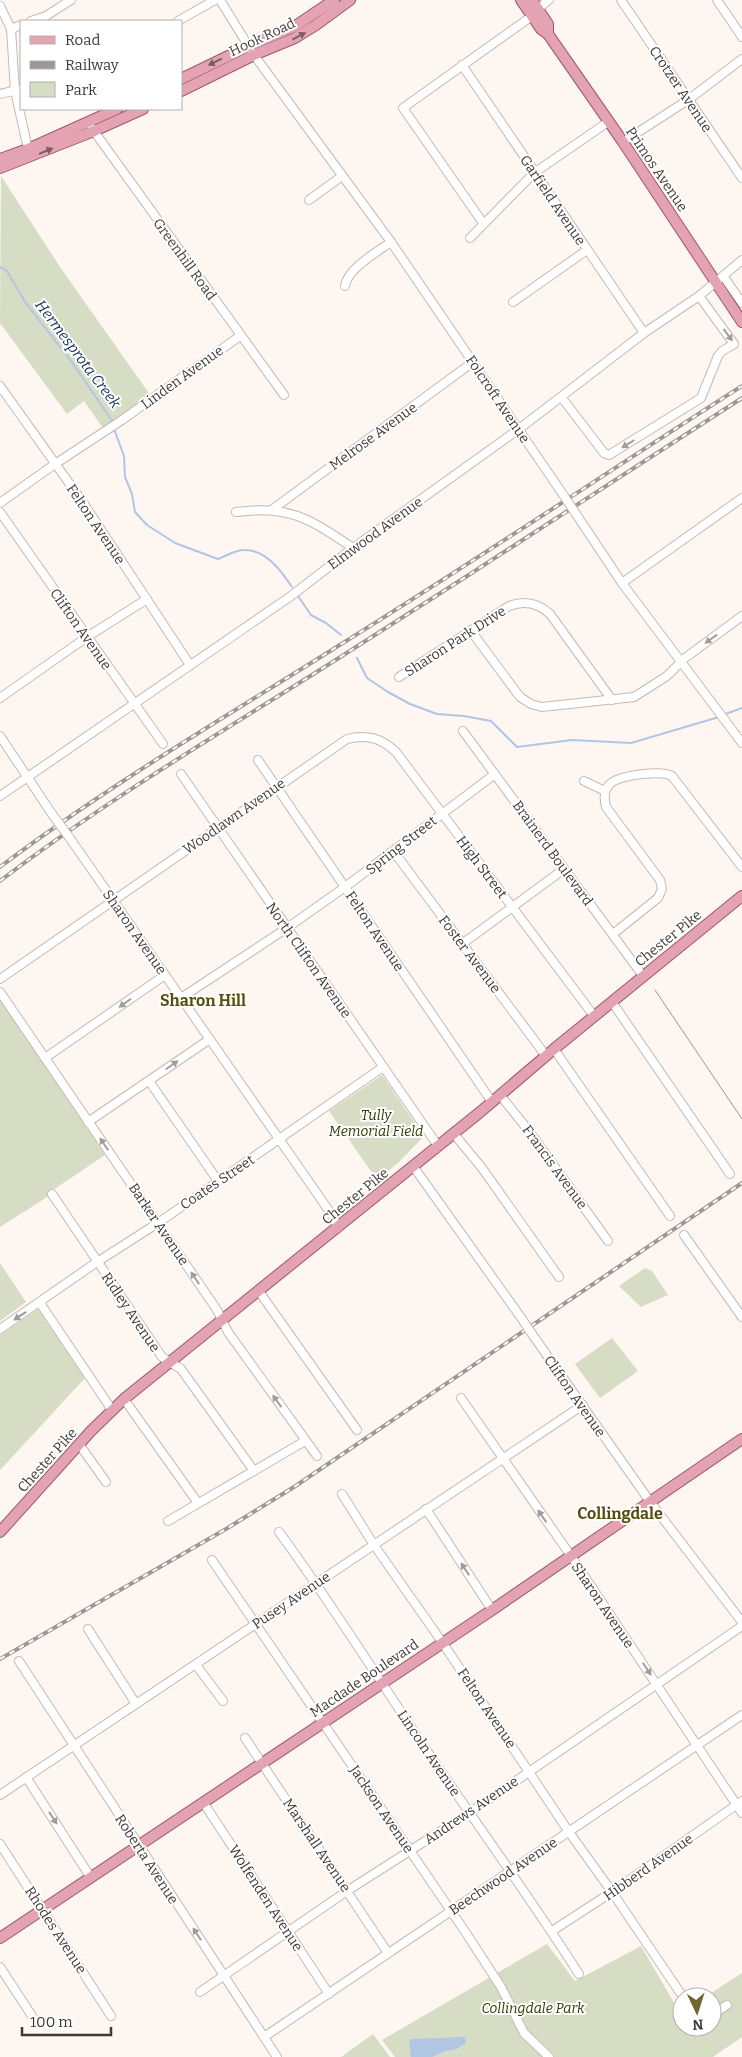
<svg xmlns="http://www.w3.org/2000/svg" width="742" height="2057" font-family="Bitter,serif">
	<rect width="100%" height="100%" fill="#fdf6f1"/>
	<g fill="#d6ddc4">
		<polygon points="1,176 60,267 153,399 105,431 84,401 67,414 0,323"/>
		<polygon points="0,999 105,1155 53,1190 52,1194 0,1227"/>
		<polygon points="382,1075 424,1136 398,1163 377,1180 329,1111"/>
		<polygon points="0,1263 26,1302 0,1321"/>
		<polygon points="645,1268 652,1271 668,1295 641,1307 619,1286"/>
		<polygon points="38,1309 85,1378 0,1470 0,1335"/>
		<polygon points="612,1338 638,1371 600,1398 575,1364"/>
		<polygon points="547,1944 575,1981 641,1946 680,2013 682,2012 682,2027 712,2027 712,1997 705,1997 742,1973 742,2037 713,2057 395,2057 382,2040"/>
		<polygon points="373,2034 390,2057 341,2057"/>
	</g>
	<polygon fill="#b1c6e2" points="465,2037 466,2043 456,2049 445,2051 432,2057 411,2057 409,2041 411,2039"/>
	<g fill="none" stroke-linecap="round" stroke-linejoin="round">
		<g stroke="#b1c6e2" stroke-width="2">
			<polyline points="0,267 7,271 25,302 71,361 113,422"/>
			<path d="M114,429L124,456L125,477L132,494L135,512L147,525L175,543L218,559C226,556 235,550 244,550C266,549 282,572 292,587"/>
			<polyline points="298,596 311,615 326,623 341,635"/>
			<polyline points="357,658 367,678 388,692 410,704 437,714 464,716 491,721 517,747 572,740 631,743 719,717"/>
			<polyline points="723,715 742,708"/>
		</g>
		<g stroke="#c6bab3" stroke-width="10">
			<g id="minor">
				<polyline points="220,0 254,55 391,242 564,496"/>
				<polyline points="621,0 742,178"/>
				<polyline points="717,0 742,37"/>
				<polyline points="0,6 11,29 15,91 28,149"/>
				<polyline points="538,9 549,0"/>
				<polyline points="31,21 46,16 71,0"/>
				<polyline points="178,21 215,0"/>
				<polyline points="11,29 21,25"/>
				<polyline points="462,65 644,333"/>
				<polyline points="0,94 21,89"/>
				<polyline points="91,127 284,395"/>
				<polyline points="623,142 688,100 742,59"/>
				<polyline points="309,200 342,176"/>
				<polyline points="483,223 403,108 532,16"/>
				<polyline points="470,238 534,173 608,122"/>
				<polyline points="723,276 742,303"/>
				<path d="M345,286C347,269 377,252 391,242"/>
				<polyline points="513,302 587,250"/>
				<polyline points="0,386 84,504 190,665"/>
				<polyline points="562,398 604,453 609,455 701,398 718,356 722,351 734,344 699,296"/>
				<polyline points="0,503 55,464 122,420 240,336"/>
				<polyline points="273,509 473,362"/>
				<polyline points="574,511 622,583 742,743"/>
				<polyline points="0,512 163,744"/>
				<path d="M236,512C290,505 310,519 353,548"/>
				<polyline points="622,583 742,498"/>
				<polyline points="471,631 520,697 531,704 542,707 634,697 667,676 685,658 742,616"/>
				<path d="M399,677L509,606C525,600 538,603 550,614L612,700"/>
				<polyline points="0,698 87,637 147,599"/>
				<polyline points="463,731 643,976"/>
				<polyline points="0,736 52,814"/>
				<polyline points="258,760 492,1102"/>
				<polyline points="181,774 438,1146"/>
				<polyline points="584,781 605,791"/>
				<polyline points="0,796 291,596 353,548 519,429 644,333 699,296 742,260"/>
				<polyline points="69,837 332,1215 338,1228"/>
				<polyline points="394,852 546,1056"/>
				<path d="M613,934L658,898L662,889L660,880L606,807C604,799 603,790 610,784C619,775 661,770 672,776L742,867"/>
				<polyline points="462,944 564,869"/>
				<path d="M0,979L347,739C367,734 381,738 396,752L594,1016"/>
				<polyline points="0,992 217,1310 228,1332 317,1456"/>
				<polyline points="181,998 287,928 345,887 495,774"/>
				<polyline points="612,1002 730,1174"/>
				<polyline points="554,1049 670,1216"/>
				<polyline points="45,1058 165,975"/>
				<polyline points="149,1081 218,1181"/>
				<polyline points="500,1095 529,1131 608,1241"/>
				<polyline points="88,1122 210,1039"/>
				<polyline points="454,1134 482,1168 559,1277"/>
				<polyline points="413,1166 522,1319"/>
				<polyline points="52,1194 162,1357 181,1369 254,1471"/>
				<polyline points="684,1235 742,1317"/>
				<polyline points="258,1290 357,1430"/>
				<polyline points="40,1303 112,1410"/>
				<polyline points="0,1329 97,1262 158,1223 383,1067"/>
				<polyline points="532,1334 651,1503 742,1622"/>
				<polyline points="461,1398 571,1556 742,1813"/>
				<polyline points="124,1399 198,1503"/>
				<polyline points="79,1444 106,1482"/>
				<polyline points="342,1494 374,1545 442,1642 569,1832 612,1892 683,1997"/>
				<polyline points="426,1509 492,1610"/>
				<polyline points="168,1521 305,1441"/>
				<path d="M279,1532C330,1601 375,1674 423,1745C475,1822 529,1896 579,1974"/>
				<polyline points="212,1560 466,1933 501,1987 524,2033 549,2057"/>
				<polyline points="88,1629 136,1704"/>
				<polyline points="19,1661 277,2057"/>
				<polyline points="196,1665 223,1701"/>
				<polyline points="245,1738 388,1953"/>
				<polyline points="26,1777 91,1878"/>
				<polyline points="0,1795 583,1405"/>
				<polyline points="203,1802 329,1994"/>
				<polyline points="0,1844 111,2016"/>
				<polyline points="552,1931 612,1892 742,1801"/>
				<polyline points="0,1967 32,2016"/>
				<polyline points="200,1992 347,1891 469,1813 742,1626"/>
				<polyline points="712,2015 727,2005"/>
				<polyline points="264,2037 742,1715"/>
			</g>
		</g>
		<g stroke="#9f5766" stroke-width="12">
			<g id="major">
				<polyline points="521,0 541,29 548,34 623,142 742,322"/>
				<polyline points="532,0 548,24 548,34"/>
				<polyline points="181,79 249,46 294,27 334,0"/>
				<polyline points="181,91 254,55 295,38 316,25 350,0"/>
				<polyline points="0,159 28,149 117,109"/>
				<polyline points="0,168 94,131 143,109"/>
				<polyline points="0,1532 91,1431 124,1399 479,1113 554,1049 742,896"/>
				<polyline points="0,1938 492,1610 742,1439"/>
			</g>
		</g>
		<use href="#minor" stroke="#fff" stroke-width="8"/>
		<use href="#major" stroke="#e4a3b3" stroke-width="10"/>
		<polyline stroke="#9d9793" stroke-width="1" points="655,990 742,1119"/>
		<g stroke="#9d9793" stroke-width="4">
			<g id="rail">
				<path d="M0,867C106,787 222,719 335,648C472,563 606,473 742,386"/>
				<path d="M0,881C109,798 227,729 342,656C476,571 609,484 742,398"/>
				<polyline points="0,1659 226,1529 294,1487 742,1183"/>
			</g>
		</g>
		<use href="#rail" stroke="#fff" stroke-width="2" stroke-dasharray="5.5" stroke-linecap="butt"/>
		<g stroke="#c6bab3" stroke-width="10" stroke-linecap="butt">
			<g id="minor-bridge">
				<polyline points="564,496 574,511"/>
				<polyline points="52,814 69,837"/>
				<polyline points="522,1319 532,1334"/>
			</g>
		</g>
		<use href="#minor-bridge" stroke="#fff" stroke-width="8"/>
	</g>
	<defs><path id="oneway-solid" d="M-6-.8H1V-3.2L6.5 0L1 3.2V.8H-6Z" transform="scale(1.25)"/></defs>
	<g fill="#795f62">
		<use href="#oneway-solid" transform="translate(299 36) rotate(-28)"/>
		<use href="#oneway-solid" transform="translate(215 62) rotate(154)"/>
		<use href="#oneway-solid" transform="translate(46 151) rotate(-22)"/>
	</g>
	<g fill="#9f9c9b">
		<use href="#oneway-solid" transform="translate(728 335) rotate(54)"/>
		<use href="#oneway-solid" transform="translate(628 444) rotate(148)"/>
		<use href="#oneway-solid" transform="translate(711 639) rotate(144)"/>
		<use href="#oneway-solid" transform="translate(125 1003) rotate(145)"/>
		<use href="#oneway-solid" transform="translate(172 1065) rotate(-35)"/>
		<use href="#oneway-solid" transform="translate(104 1144) rotate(-124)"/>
		<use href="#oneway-solid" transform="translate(195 1278) rotate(-124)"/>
		<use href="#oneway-solid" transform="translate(20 1316) rotate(147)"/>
		<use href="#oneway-solid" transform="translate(277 1401) rotate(-126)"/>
		<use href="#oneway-solid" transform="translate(542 1516) rotate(-125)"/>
		<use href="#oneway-solid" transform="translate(465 1569) rotate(-123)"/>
		<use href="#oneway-solid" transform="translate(647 1669) rotate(56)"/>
		<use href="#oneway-solid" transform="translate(53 1818) rotate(57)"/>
		<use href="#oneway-solid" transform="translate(197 1934) rotate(-123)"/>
	</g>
	<g text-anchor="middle" stroke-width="4" stroke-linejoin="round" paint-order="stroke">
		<g font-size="14" fill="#3f3a37" stroke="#fff">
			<text transform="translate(262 37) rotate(-25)" y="5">Hook Road</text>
			<text transform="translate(681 89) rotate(56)" y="5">Crotzer Avenue</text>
			<text transform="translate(657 169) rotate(56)" y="5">Primos Avenue</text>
			<text transform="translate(553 200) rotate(56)" y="5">Garfield Avenue</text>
			<text transform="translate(185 259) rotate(54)" y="5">Greenhill Road</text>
			<text transform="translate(182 377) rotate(-36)" y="5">Linden Avenue</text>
			<text transform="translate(498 399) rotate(56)" y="5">Folcroft Avenue</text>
			<text transform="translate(373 436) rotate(-36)" y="5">Melrose Avenue</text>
			<text transform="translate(96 524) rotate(56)" y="5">Felton Avenue</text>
			<text transform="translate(375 533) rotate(-36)" y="5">Elmwood Avenue</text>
			<text transform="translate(81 629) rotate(55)" y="5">Clifton Avenue</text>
			<text transform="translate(455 641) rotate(-33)" y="5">Sharon Park Drive</text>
			<text transform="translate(234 816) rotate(-35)" y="5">Woodlawn Avenue</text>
			<text transform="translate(401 845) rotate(-38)" y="5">Spring Street</text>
			<text transform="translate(553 853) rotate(54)" y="5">Brainerd Boulevard</text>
			<text transform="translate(482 867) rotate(53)" y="5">High Street</text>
			<text transform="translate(375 931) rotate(56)" y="5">Felton Avenue</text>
			<text transform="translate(135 932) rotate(55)" y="5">Sharon Avenue</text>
			<text transform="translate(668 938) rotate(-39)" y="5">Chester Pike</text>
			<text transform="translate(470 954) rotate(53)" y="5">Foster Avenue</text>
			<text transform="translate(309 960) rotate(55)" y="5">North Clifton Avenue</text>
			<text transform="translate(555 1167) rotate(54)" y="5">Francis Avenue</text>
			<text transform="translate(217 1182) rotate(-34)" y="5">Coates Street</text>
			<text transform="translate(355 1196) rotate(-39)" y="5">Chester Pike</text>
			<text transform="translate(159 1224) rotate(56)" y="5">Barker Avenue</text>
			<text transform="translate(131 1312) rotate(56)" y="5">Ridley Avenue</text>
			<text transform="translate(575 1396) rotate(55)" y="5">Clifton Avenue</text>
			<text transform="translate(47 1460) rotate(-48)" y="5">Chester Pike</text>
			<text transform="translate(291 1600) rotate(-34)" y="5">Pusey Avenue</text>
			<text transform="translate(603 1605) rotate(56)" y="5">Sharon Avenue</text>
			<text transform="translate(364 1678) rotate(-34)" y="5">Macdade Boulevard</text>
			<text transform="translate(487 1708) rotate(56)" y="5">Felton Avenue</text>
			<text transform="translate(429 1753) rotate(56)" y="5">Lincoln Avenue</text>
			<text transform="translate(382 1809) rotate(56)" y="5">Jackson Avenue</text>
			<text transform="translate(471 1810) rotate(-34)" y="5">Andrews Avenue</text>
			<text transform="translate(317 1845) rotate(56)" y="5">Marshall Avenue</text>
			<text transform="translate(147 1859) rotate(57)" y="5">Roberta Avenue</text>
			<text transform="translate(648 1867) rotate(-35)" y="5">Hibberd Avenue</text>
			<text transform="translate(503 1876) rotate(-34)" y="5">Beechwood Avenue</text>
			<text transform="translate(266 1898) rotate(57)" y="5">Wolfenden Avenue</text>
			<text transform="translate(56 1930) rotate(57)" y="5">Rhodes Avenue</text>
		</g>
		<g font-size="14" font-style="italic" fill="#303a02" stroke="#fff">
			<text x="376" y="1120">Tully<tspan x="376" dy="16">Memorial Field</tspan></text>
			<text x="533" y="2013">Collingdale Park</text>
		</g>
		<g font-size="15" font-style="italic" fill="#153157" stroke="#fff">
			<text transform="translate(78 354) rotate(53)" y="5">Hermesprota Creek</text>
		</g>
		<g font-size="16" font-weight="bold" fill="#574d0d" stroke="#fff">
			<text x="203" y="1006">Sharon Hill</text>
			<text x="620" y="1519">Collingdale</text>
		</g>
	</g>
	<rect x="20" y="20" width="162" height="90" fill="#ffffff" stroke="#b2b0af"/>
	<rect x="30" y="36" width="25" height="8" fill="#e4a3b3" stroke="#b2b0af"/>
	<text x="65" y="45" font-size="15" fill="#3f3a37">Road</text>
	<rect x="30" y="61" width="25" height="8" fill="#9d9793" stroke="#b2b0af"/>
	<text x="65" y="70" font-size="15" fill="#3f3a37">Railway</text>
	<rect x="30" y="82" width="25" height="15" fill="#d6ddc4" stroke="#b2b0af"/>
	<text x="65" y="95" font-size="15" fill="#3f3a37">Park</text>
	<g transform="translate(697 2012) rotate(176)"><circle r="24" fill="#ffffff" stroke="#b2b0af"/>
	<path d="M0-4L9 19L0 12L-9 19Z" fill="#6f6632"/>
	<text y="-8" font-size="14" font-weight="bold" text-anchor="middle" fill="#3f3a37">N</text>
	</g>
	<path d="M22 2027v8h89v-8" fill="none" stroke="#3f3a37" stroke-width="2.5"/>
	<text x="30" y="2027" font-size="15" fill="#3f3a37" stroke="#ffffff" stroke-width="4" paint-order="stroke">100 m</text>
</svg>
